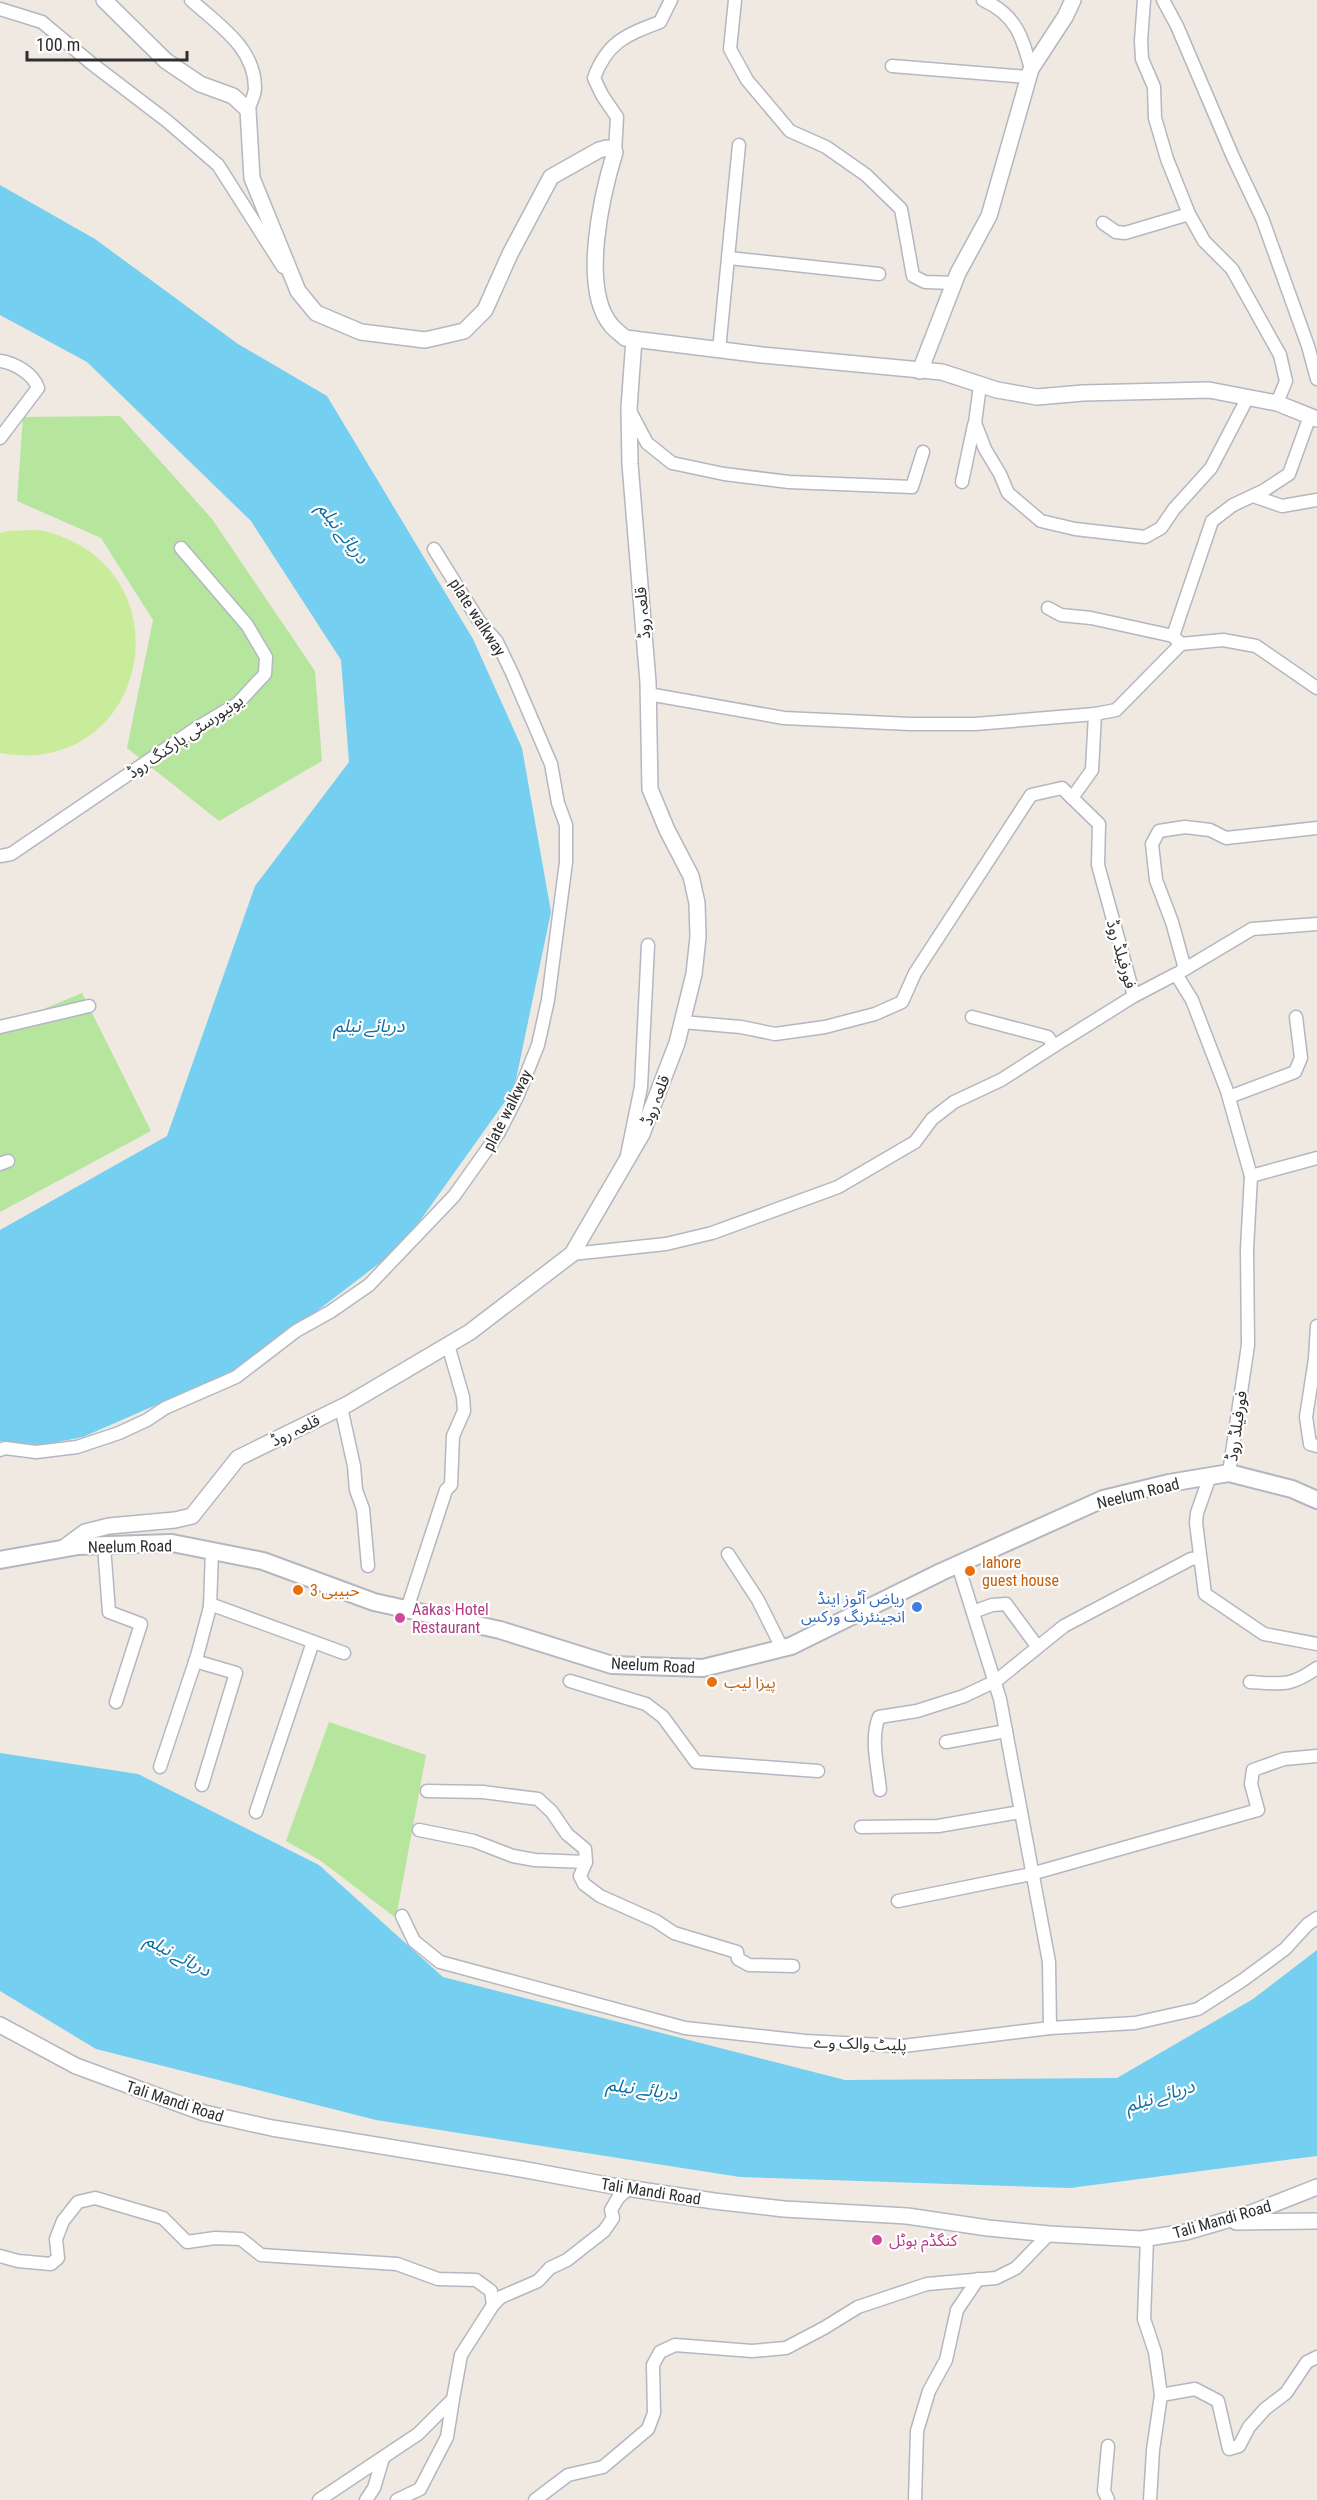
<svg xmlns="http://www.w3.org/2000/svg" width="1317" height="2500" font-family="'Roboto Condensed','Noto Sans Arabic',sans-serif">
	<rect width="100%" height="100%" fill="#efe9e1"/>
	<g fill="#b6e59e">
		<polygon points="120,416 212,519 315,671 322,761 219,821 127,748 153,620 101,538 17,501 23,417"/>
		<polygon points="82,993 151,1131 0,1212 0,1027"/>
		<polygon points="329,1722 426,1755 396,1918 321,1861 286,1841"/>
	</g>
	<path fill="#c9ec9a" d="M7,531C20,531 36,529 48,532C191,572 148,780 0,753V533Z"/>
	<g fill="#75cff0">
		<polygon points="0,185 95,239 238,344 327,396 473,639 522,748 551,912 514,1089 402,1246 245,1366 83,1437 42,1445 0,1441 0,1230 167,1136 255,886 349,762 341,660 251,521 87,362 0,315"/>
		<polygon points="0,1753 138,1774 319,1865 443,1977 845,2080 1117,2078 1253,1999 1317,1950 1317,2156 1070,2188 740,2177 376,2120 96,2049 0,1991"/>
	</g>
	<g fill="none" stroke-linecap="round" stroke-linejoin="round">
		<g stroke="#b4b7c1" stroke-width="15">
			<g id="minor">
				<path d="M191,0C217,24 255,47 255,88C255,95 250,104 248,110"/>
				<polyline points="735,0 730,49 747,80 790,131 826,147 866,175 901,209 913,276 925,282 954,283"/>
				<path d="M983,0C1016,15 1022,36 1031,69"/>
				<polyline points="1144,0 1141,41 1142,59 1154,87 1155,118 1167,159 1189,214 1204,241 1232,269 1280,355 1286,381 1277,403"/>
				<polyline points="1163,0 1177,26 1233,157 1262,218 1308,346 1317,379"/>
				<polyline points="0,9 42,22 91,63 167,121 218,165 283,267"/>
				<polyline points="892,66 1027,77"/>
				<path d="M615,152L617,117L602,95L594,78C607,42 626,35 660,22L671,0"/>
				<polyline points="1103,223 1116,232 1125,233 1189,214"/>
				<polyline points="729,258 879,274"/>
				<polyline points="719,350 739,145"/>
				<path d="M0,361C14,363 33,373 38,388L0,438"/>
				<polyline points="980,385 975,423 985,449 1000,474 1008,493 1041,521 1075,529 1145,537 1161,528 1174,509 1211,468 1248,397"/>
				<polyline points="629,409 647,443 672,463 724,474 789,482 912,487 923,452"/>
				<polyline points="962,482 974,425"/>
				<polyline points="1253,496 1282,506 1317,500"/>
				<polyline points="1048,608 1061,615 1091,618 1173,636"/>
				<polyline points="1181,644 1173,636 1212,521 1233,505 1263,491 1289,474 1310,416"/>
				<polyline points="1181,644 1223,640 1256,646 1317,688"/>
				<polyline points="648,694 784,718 910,724 975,724 1095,714"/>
				<polyline points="1072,798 1092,770 1095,714 1116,710 1181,644"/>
				<polyline points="0,856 11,854 195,729 237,704 265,674 266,657 247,625 181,548"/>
				<polyline points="1185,969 1172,922 1156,880 1152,844 1159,831 1185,827 1210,830 1226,838 1317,828"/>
				<polyline points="1180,972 1252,929 1317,924"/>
				<polyline points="972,1017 1048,1037 1054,1046 1134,996"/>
				<polyline points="682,1022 741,1027 775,1034 825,1027 875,1014 902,1002 915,973 1031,795 1062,788 1099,824 1098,865 1134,996 1176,974 1192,1000 1227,1091 1251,1176 1247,1249 1248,1345 1229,1473"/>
				<polyline points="0,1027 89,1006"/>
				<polyline points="1229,1097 1295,1072 1301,1058 1296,1017"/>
				<polyline points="627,1155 641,1087 648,945"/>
				<polyline points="0,1164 8,1161"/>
				<polyline points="1251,1176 1317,1158"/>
				<polyline points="572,1254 666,1244 712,1233 838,1187 915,1142 932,1119 954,1102 1001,1080 1054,1046"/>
				<polyline points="1317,1326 1315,1359 1306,1417 1310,1444 1317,1446"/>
				<polyline points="341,1407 354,1466 356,1490 363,1509 368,1566"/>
				<polyline points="0,1450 5,1448 36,1452 77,1447 119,1433 147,1420 165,1408 236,1377 296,1331 330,1312 369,1285 454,1196 498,1134 518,1095 538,1045 548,1000 566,862 566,825 558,803 551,764 512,673 497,642 479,621 434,549"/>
				<polyline points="1210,1476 1197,1513 1196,1523 1205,1594 1264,1634 1317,1644"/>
				<polyline points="104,1546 109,1612 141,1624 116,1702"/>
				<polyline points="728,1554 758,1600 782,1648"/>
				<polyline points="958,1565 1000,1699 1049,1962 1050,2028"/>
				<polyline points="210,1604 344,1653"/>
				<polyline points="407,1609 446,1490 451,1485 453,1436 464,1411 463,1397 448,1345"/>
				<polyline points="973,1612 992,1605 1006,1604 1037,1646"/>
				<polyline points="195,1661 236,1673 202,1785"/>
				<polyline points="570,1681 646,1704 663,1717 696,1762 818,1771"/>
				<path d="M1250,1682C1282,1684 1290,1687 1317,1668"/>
				<polyline points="946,1742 1006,1731"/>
				<polyline points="160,1767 197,1656 210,1607 212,1551"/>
				<path d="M880,1790C878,1768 870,1738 879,1717L917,1711L964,1696L996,1681L1064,1626L1191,1559L1200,1558"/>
				<polyline points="427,1791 483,1792 538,1799 552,1812 567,1834 585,1849 586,1862 580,1876 584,1884 600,1896 656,1921 674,1933 737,1952 738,1959 749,1965 793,1966"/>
				<polyline points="256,1812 313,1642"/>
				<polyline points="861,1827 938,1826 1020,1812"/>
				<polyline points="419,1830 474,1841 513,1856 535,1860 586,1862"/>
				<polyline points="898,1901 1031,1874 1258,1810 1251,1784 1253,1770 1284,1759 1317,1756"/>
				<polyline points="402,1916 414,1941 440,1962 685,2028 805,2041 903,2046 1050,2028 1135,2023 1198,2009 1243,1980 1285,1949 1308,1924 1317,1918"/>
				<polyline points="1147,2238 1144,2319 1155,2352 1161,2395 1153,2450 1150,2500"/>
				<polyline points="0,2256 18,2261 51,2264 58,2258 56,2239 63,2221 78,2202 95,2198 163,2218 187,2242 215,2238 241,2239 261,2255 397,2264 438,2279 476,2280 491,2291 493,2305 461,2355 453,2399 418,2434 319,2500"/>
				<polyline points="493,2305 501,2297 538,2281 550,2268 567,2260 604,2231 613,2218 611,2210 618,2198 629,2188"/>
				<polyline points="1161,2395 1195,2389 1218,2401 1229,2449 1239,2446 1249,2427 1265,2409 1286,2393 1307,2362 1317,2357"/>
				<polyline points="366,2500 374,2488 383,2458"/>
				<polyline points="397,2500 420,2489 447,2437 453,2399"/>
				<polyline points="535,2500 568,2475 603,2467 648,2429 654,2413 653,2365 660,2352 675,2345 752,2351 786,2348 824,2328 858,2307 927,2284 996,2278 1016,2268 1049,2234"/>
				<polyline points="915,2500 917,2431 929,2391 946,2360 957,2310 978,2279"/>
				<polyline points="1108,2500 1104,2491 1108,2446"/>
			</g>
		</g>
		<g stroke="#b4b7c1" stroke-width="18">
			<g id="tertiary">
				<path d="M104,0L166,61L200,84L233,96L248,110L252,178L298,291L316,313L361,332L425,340L464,331L485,310L510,254L551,177L599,150L607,148L615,152C602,194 580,288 611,325C615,330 621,334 625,338L762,355L942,372L997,390L1037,397L1083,393L1209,390L1277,403L1317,419"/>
				<polyline points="920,371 958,273 989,216 1031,69 1065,17 1073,0"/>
				<polyline points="62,1549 85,1532 109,1526 175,1520 192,1516 238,1458 348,1404 470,1332 572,1254 642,1134 677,1043 694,974 698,937 697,903 691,876 667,830 650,789 648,682 630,464 629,408 634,339"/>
				<polyline points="0,2025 76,2066 204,2113 272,2128 521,2169 613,2186 714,2201 784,2209 907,2216 988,2228 1049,2234 1141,2239 1186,2232 1251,2213 1317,2187"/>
				<polyline points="1236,2222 1317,2221"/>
			</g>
		</g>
		<g stroke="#b4b7c1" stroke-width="20">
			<polyline id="secondary" points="0,1560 78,1546 172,1543 263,1561 374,1602 500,1630 612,1665 703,1668 791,1646 941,1572 1103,1499 1169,1483 1229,1473 1292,1489 1317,1500"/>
		</g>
		<use href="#minor" stroke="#fff" stroke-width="12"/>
		<use href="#tertiary" stroke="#fff" stroke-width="15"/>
		<use href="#secondary" stroke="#fff" stroke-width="16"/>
	</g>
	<g fill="#e8710a" stroke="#fff" stroke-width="2">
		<circle cx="970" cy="1571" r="6"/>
		<circle cx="298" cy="1590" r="6"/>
		<circle cx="712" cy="1682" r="6"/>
	</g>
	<circle fill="#3f7fe0" stroke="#fff" stroke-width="2" cx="917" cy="1607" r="6"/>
	<g fill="#d1479c" stroke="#fff" stroke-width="2">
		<circle cx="400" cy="1618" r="6"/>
		<circle cx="877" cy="2240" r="6"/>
	</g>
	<g text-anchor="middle" stroke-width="4.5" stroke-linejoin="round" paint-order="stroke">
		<g font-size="16" fill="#2e2e2e" stroke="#fff">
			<text transform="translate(642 613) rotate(-95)" y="6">قلعہ روڈ</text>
			<text transform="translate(478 617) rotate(57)" y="6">plate walkway</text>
			<text transform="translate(185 736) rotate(-34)" y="6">یونیورسٹی پارکنگ روڈ</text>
			<text transform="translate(1122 954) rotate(74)" y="6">فورفیلڈ روڈ</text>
			<text transform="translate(655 1100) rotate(-69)" y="6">قلعہ روڈ</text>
			<text transform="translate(507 1110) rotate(-63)" y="6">plate walkway</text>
			<text transform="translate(1236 1426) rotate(-82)" y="6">فورفیلڈ روڈ</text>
			<text transform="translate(295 1430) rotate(-26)" y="6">قلعہ روڈ</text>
			<text transform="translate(1138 1493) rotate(-14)" y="6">Neelum Road</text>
			<text transform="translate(130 1546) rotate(-1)" y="6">Neelum Road</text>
			<text transform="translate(653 1665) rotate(3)" y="6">Neelum Road</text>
			<text transform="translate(860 2043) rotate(2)" y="6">پلیٹ والک وے</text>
			<text transform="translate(175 2101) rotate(18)" y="6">Tali Mandi Road</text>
			<text transform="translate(651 2191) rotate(9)" y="6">Tali Mandi Road</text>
			<text transform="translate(1222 2219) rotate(-16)" y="6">Tali Mandi Road</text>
		</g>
		<g font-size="16" fill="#c56008" stroke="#fff" text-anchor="start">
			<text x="982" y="1568">lahore<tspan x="982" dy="18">guest house</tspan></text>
			<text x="310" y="1596">حبیبی 3</text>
			<text x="724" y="1688">پیزا لیب</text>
		</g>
		<g font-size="16" fill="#366cbe" stroke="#fff" text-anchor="end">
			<text x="905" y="1604">ریاض آٹوز اینڈ<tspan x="905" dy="18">انجینئرنگ ورکس</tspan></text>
		</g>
		<g font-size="16" fill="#b23c85" stroke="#fff" text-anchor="start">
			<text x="412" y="1615">Aakas Hotel<tspan x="412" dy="18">Restaurant</tspan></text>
			<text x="889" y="2246">کنگڈم ہوٹل</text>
		</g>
		<g font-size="18" font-style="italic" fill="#0d6fa3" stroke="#fff">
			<text transform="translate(343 533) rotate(53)" y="6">دریائے نیلم</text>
			<text x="369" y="1032">دریائے نیلم</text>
			<text transform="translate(178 1955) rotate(28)" y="6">دریائے نیلم</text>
			<text transform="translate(642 2089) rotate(8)" y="6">دریائے نیلم</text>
			<text transform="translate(1160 2096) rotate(-17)" y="6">دریائے نیلم</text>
		</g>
	</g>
	<path d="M27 51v9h160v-9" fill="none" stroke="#2e2e2e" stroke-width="3"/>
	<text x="36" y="51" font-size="18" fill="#2e2e2e" stroke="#ffffff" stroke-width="4.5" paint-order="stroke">100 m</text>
</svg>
